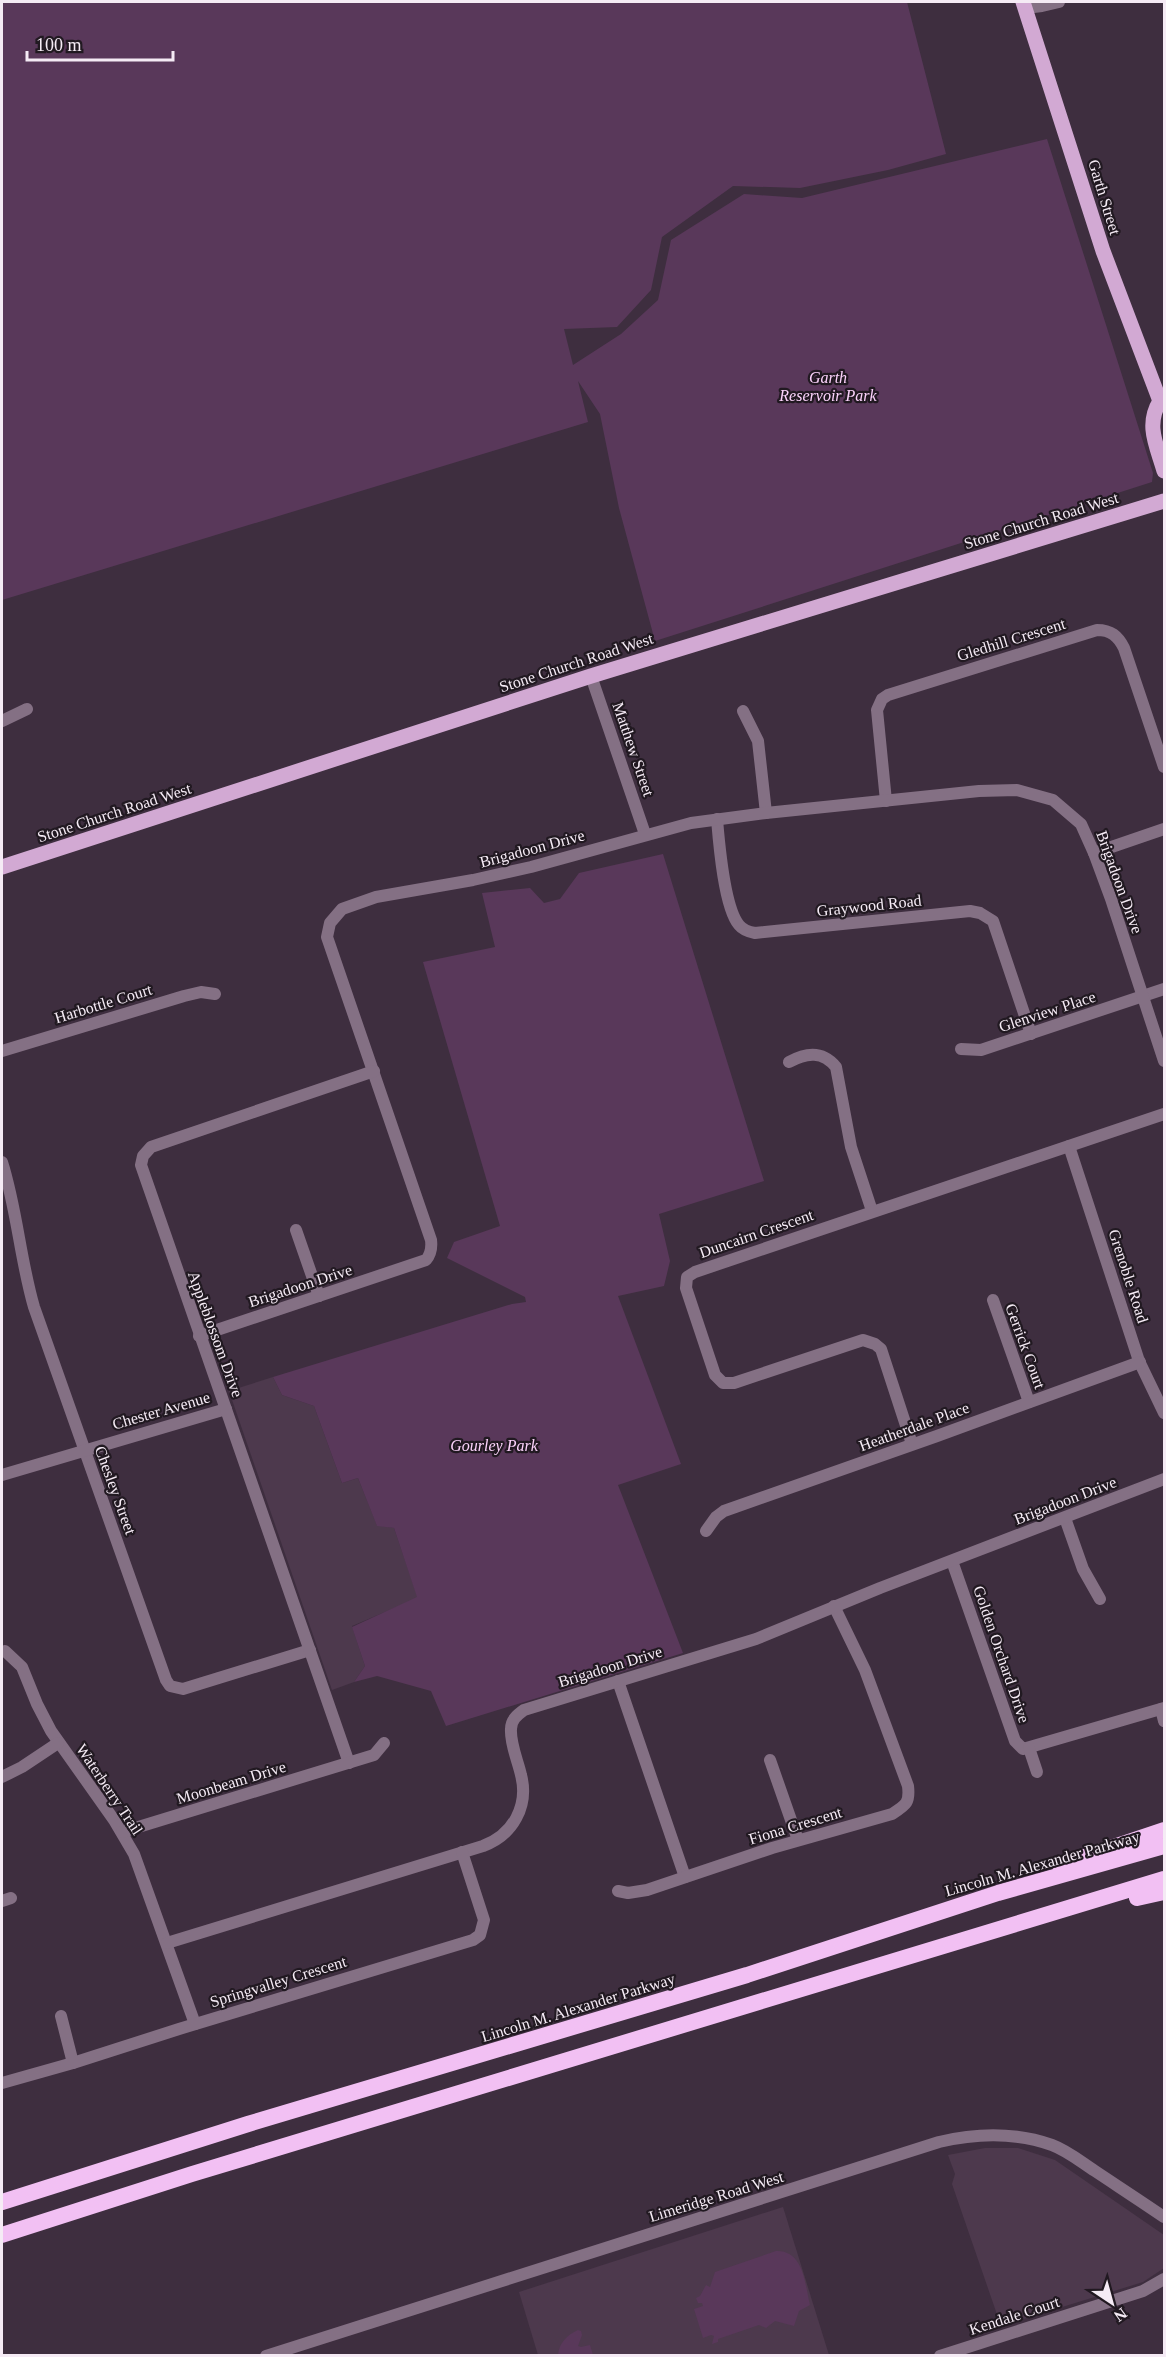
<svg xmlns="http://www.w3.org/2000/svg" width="1166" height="2357" font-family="'Times New Roman',serif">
	<rect width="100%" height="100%" fill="#3e2e3f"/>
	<g fill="#4d394d">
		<polygon points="273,1377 282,1395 314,1406 342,1483 358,1478 377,1525 394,1528 418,1598 352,1626 365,1666 354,1682 332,1690 229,1391"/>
		<polygon points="985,2148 1018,2148 1055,2160 1164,2235 1164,2268 1143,2282 1001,2326 952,2184 955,2174 948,2155"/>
		<polygon points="783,2207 829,2355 538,2355 519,2292"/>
	</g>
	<g fill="#59385a">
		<polygon points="2,2 907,2 946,154 888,170 800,188 733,186 662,237 651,290 617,327 564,329 573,365 621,334 658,300 671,240 744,194 802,198 1047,139 1153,473 1152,482 655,641 619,508 600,414 578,381 588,422 2,600"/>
		<polygon points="663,854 764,1181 659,1214 670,1261 664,1286 618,1296 681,1464 618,1485 683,1653 446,1726 431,1691 377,1676 354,1682 365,1666 352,1627 417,1597 394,1528 377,1526 358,1478 342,1483 314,1406 282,1395 273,1377 512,1304 526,1302 525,1297 447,1258 454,1242 500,1226 423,962 495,947 482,893 530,888 544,903 560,899 579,873"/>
		<path d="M776,2251C804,2250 805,2285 810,2305L799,2311L794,2326L775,2321L766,2328L759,2325L718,2339V2342L712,2344L714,2336L711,2335L703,2338L694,2309L703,2306L702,2303H698L696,2298L700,2296L706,2285L710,2287L715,2272Z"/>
		<path d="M578,2330L581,2331L582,2335L578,2346L581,2347L590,2345L593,2355H558C559,2343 567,2335 578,2330Z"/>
	</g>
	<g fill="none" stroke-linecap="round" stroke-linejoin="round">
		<g stroke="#847084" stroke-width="12">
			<polyline points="1025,8 1042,6 1059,2"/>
			<polyline points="591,676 645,834"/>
			<polyline points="743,711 758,741 766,813"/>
			<polyline points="2,721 27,709"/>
			<path d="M886,801L877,710L882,699L888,695L1097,630C1111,630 1118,636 1124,648L1164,767"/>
			<path d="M717,819C719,843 724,907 739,925C743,930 749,932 755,933L970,911L980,913L993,921L1031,1034"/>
			<polyline points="1094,853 1164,829"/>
			<polyline points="961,1049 981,1050 1164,989"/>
			<polyline points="2,1051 184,996 201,992 215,994"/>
			<path d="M789,1062C807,1052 823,1051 836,1067L851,1147L872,1211"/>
			<polyline points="1069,1146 1139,1361 1164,1413"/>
			<path d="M2,1162C17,1209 20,1259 34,1307L166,1680L170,1686L183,1689L310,1650"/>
			<polyline points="296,1230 319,1296"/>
			<polyline points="993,1300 1029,1402"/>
			<path d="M199,1336L426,1260C431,1254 432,1248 431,1240L327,937L330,923L342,909L376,897L473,880L531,867L691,823L766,813L979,791L1017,790L1053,800L1081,824L1094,853L1111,899L1164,1061"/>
			<polyline points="912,1444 881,1349 875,1344 863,1340 734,1383 723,1383 715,1375 686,1288 687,1277 695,1272 1164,1114"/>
			<polyline points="2,1475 226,1409"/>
			<polyline points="1065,1518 1083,1569 1100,1599"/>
			<polyline points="706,1531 716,1517 724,1511 937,1436 1140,1362"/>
			<polyline points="952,1561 1015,1741 1023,1749 1164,1708"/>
			<polyline points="5,1651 22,1667 37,1704 51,1731 114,1820 134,1854 195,2024"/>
			<polyline points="618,1681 685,1877"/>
			<polyline points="1161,1709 1164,1721"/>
			<polyline points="1029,1748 1037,1772"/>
			<polyline points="770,1760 798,1840"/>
			<polyline points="349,1763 141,1165 143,1156 151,1147 374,1071"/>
			<polyline points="2,1777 22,1767 58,1743"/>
			<polyline points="122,1832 374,1755 384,1743"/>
			<path d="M618,1891L628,1893L647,1890L772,1848L892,1814C906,1805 910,1803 908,1786L865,1670L834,1606"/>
			<polyline points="2,1901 11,1898"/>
			<path d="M167,1943L483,1846C513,1835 529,1806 521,1775C518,1761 510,1744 511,1729C511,1720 517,1715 524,1710L756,1639L880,1588L1164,1479"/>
			<polyline points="61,2016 73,2063"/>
			<polyline points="2,2083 73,2063 179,2029 473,1940 480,1935 484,1920 462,1852"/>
			<path d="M266,2356L939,2142C977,2133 1015,2132 1052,2145C1068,2151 1081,2162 1095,2171C1119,2187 1142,2202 1164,2217"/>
			<polyline points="940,2356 1143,2291 1164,2279"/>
		</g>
		<g stroke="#d2a9d3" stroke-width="15">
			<polyline points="1023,2 1103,251 1160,401 1164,404"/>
			<path d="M1160,401C1145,425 1157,446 1164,471"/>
			<polyline points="2,867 591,676 1164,501"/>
		</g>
		<g stroke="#f2c0f3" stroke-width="16">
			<polyline points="1060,1865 1164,1830"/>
			<polyline points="1137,1898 1164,1892"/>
			<polyline points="2,2202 248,2124 747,1975 998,1893 1164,1846"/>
			<polyline points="2,2235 192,2174 1164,1879"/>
		</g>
	</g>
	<g text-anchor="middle" stroke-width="4.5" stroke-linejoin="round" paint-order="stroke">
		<g font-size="16" fill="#f5ebf5" stroke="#211921">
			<text transform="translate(1105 197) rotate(73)" y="6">Garth Street</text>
			<text transform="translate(1041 520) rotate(-17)" y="6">Stone Church Road West</text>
			<text transform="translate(1011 639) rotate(-17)" y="6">Gledhill Crescent</text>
			<text transform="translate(576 662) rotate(-18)" y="6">Stone Church Road West</text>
			<text transform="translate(634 749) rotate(71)" y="6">Matthew Street</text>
			<text transform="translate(114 812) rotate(-18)" y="6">Stone Church Road West</text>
			<text transform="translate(532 848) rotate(-15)" y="6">Brigadoon Drive</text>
			<text transform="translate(1120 882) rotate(70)" y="6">Brigadoon Drive</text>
			<text transform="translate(869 905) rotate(-6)" y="6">Graywood Road</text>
			<text transform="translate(103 1003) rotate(-17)" y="6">Harbottle Court</text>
			<text transform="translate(1047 1011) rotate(-18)" y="6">Glenview Place</text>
			<text transform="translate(756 1233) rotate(-19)" y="6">Duncairn Crescent</text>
			<text transform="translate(1129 1276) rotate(72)" y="6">Grenoble Road</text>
			<text transform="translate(300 1285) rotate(-18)" y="6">Brigadoon Drive</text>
			<text transform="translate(216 1334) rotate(70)" y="6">Appleblossom Drive</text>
			<text transform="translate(1026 1346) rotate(70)" y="6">Gerrick Court</text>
			<text transform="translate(161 1410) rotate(-16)" y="6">Chester Avenue</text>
			<text transform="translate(914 1426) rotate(-20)" y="6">Heatherdale Place</text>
			<text transform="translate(116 1490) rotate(70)" y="6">Chesley Street</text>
			<text transform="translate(1065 1500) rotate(-21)" y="6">Brigadoon Drive</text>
			<text transform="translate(1002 1654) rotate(71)" y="6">Golden Orchard Drive</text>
			<text transform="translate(610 1666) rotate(-17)" y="6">Brigadoon Drive</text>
			<text transform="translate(231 1782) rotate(-17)" y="6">Moonbeam Drive</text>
			<text transform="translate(110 1789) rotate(56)" y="6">Waterberry Trail</text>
			<text transform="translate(795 1825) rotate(-17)" y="6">Fiona Crescent</text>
			<text transform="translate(1042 1863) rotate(-16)" y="6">Lincoln M. Alexander Parkway</text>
			<text transform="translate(278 1981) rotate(-17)" y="6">Springvalley Crescent</text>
			<text transform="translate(578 2007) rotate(-17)" y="6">Lincoln M. Alexander Parkway</text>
			<text transform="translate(716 2196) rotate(-17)" y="6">Limeridge Road West</text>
			<text transform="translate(1014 2315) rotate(-18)" y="6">Kendale Court</text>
		</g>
		<g font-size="16" font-style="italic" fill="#fcd3fc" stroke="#211921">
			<text x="828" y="383">Garth<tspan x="828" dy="18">Reservoir Park</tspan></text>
			<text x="494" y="1451">Gourley Park</text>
		</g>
	</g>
	<rect width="1166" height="2357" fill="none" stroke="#f5ebf5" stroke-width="6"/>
	<g transform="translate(1112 2303) rotate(144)" stroke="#211921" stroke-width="4.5" paint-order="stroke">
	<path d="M0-4.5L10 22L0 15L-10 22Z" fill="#f5ebf5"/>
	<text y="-9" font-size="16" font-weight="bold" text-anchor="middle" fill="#f5ebf5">N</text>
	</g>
	<path d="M27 51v9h146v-9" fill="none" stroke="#f5ebf5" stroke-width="3"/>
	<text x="36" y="51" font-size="18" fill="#f5ebf5" stroke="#211921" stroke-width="4.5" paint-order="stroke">100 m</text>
</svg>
